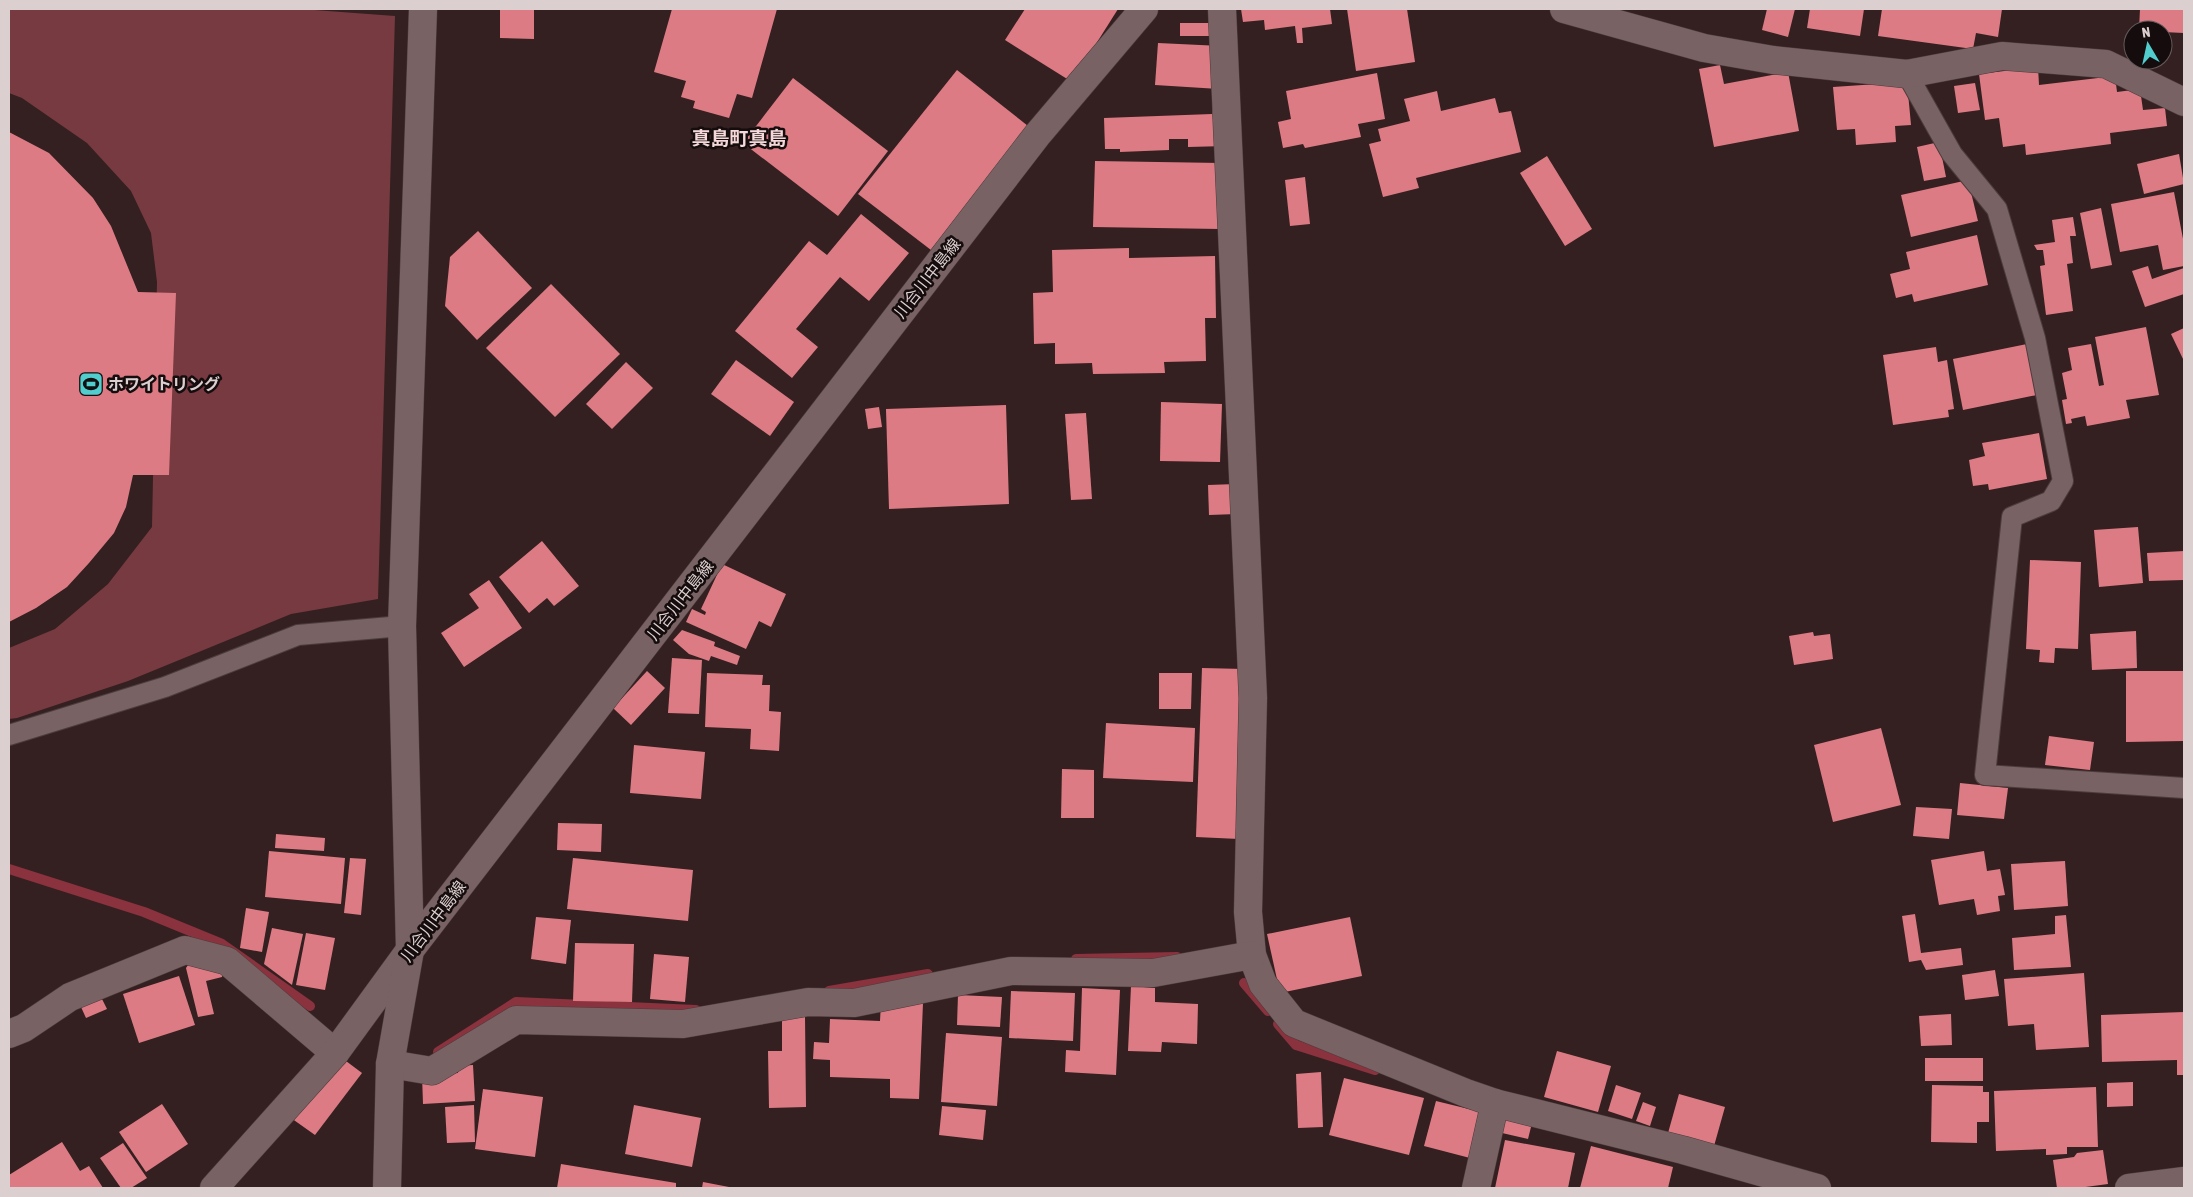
<svg xmlns="http://www.w3.org/2000/svg" width="2193" height="1197" font-family="'Asap Condensed','Noto Sans JP',sans-serif">
	<rect width="100%" height="100%" fill="#342021"/>
	<polygon fill="#773a40" points="9,9 301,9 395,16 378,599 291,614 128,681 17,718 9,719 9,648 55,629 108,584 152,527 157,282 151,233 131,191 87,143 22,98 9,93"/>
	<g fill="none" stroke-linecap="round" stroke-linejoin="round">
		<g stroke="#8a323e" stroke-width="10">
			<polyline points="9,869 144,912 222,944 310,1006"/>
			<polyline points="1076,959 1177,957"/>
			<polyline points="1244,983 1268,1011"/>
			<polyline points="829,991 928,974"/>
			<polyline points="1278,1024 1296,1045 1375,1070"/>
			<polyline points="438,1052 516,1002 696,1010"/>
		</g>
	</g>
	<g fill="#dd7b84">
		<polygon points="500,9 534,9 534,39 500,38"/>
		<polygon points="672,9 777,9 752,98 737,94 729,118 693,108 695,101 681,97 686,81 654,72"/>
		<polygon points="1025,9 1118,9 1072,82 1005,40"/>
		<polygon points="1241,9 1330,9 1332,24 1302,28 1303,43 1297,43 1295,26 1265,30 1264,20 1243,22"/>
		<polygon points="1347,9 1407,9 1415,62 1356,71"/>
		<polygon points="1767,9 1795,9 1788,37 1762,30"/>
		<polygon points="1810,9 1864,9 1860,36 1807,28"/>
		<polygon points="1882,9 2002,9 1998,37 1976,33 1973,49 1878,36"/>
		<polygon points="2140,9 2184,9 2184,33 2163,32 2163,30 2139,30"/>
		<rect x="1180" y="23" width="35" height="13"/>
		<polygon points="1158,43 1221,46 1219,89 1155,85"/>
		<polygon points="1720,65 1724,84 1788,72 1799,131 1714,147 1699,69"/>
		<polygon points="2038,67 2039,85 2115,76 2117,92 2140,89 2143,110 2165,108 2167,126 2110,133 2111,144 2026,155 2025,144 2003,147 1999,118 1985,120 1979,74"/>
		<polygon points="957,70 1028,126 931,250 858,194"/>
		<polygon points="1377,73 1385,119 1358,124 1361,137 1305,148 1303,144 1283,148 1278,122 1291,119 1286,91"/>
		<polygon points="793,78 888,151 838,216 743,143"/>
		<polygon points="1907,82 1911,125 1895,126 1896,142 1856,145 1855,129 1837,130 1833,87"/>
		<polygon points="1975,83 1980,110 1958,113 1954,86"/>
		<polygon points="1437,91 1441,111 1495,98 1499,113 1511,111 1521,152 1416,178 1419,188 1383,197 1369,144 1381,141 1378,129 1410,121 1404,99"/>
		<polygon points="1212,95 1224,95 1226,146 1188,147 1188,139 1169,139 1169,150 1120,152 1120,149 1105,149 1104,118 1212,114"/>
		<polygon points="9,132 49,153 93,198 111,226 138,292 176,293 169,475 133,475 126,507 114,533 89,563 67,587 36,608 9,622"/>
		<polygon points="1939,142 1946,177 1924,181 1917,147"/>
		<polygon points="2179,154 2184,184 2144,194 2137,164"/>
		<polygon points="1547,156 1592,229 1565,246 1520,173"/>
		<polygon points="1095,161 1221,163 1220,229 1093,227"/>
		<polygon points="1305,177 1310,224 1290,226 1285,180"/>
		<polygon points="1968,180 1978,221 1911,237 1901,195"/>
		<polygon points="2174,192 2184,244 2184,266 2163,270 2158,245 2120,252 2111,204"/>
		<polygon points="2101,208 2112,265 2091,269 2080,213"/>
		<polygon points="861,214 909,253 869,301 840,277 796,329 818,347 792,378 735,331 809,241 827,255"/>
		<polygon points="2073,217 2076,236 2070,236 2073,263 2067,264 2073,311 2046,315 2040,266 2045,265 2043,250 2037,250 2034,245 2055,242 2052,220"/>
		<polygon points="478,231 532,288 477,340 445,306 450,257"/>
		<polygon points="1977,235 1988,285 1914,302 1912,294 1896,298 1890,274 1910,269 1906,252"/>
		<polygon points="1129,248 1129,258 1215,256 1216,318 1205,318 1206,361 1164,362 1165,373 1093,374 1092,363 1055,364 1055,343 1034,344 1033,293 1053,292 1052,250"/>
		<polygon points="2148,266 2152,279 2184,268 2184,294 2145,307 2132,271"/>
		<polygon points="551,284 620,354 555,417 486,348"/>
		<polygon points="2146,327 2159,395 2126,400 2130,418 2087,426 2085,416 2071,419 2072,423 2066,424 2062,400 2067,399 2062,373 2072,370 2068,348 2091,344 2099,386 2104,385 2095,337"/>
		<polygon points="2184,328 2184,361 2171,334"/>
		<polygon points="2027,344 2037,395 1963,410 1953,359"/>
		<polygon points="1936,347 1938,362 1947,360 1954,409 1948,410 1949,417 1893,425 1883,355"/>
		<polygon points="736,360 794,402 770,436 711,394"/>
		<polygon points="626,362 653,388 612,429 586,404"/>
		<polygon points="1161,402 1222,404 1220,462 1160,461"/>
		<polygon points="1006,405 1009,504 889,509 886,409"/>
		<polygon points="879,407 882,427 868,429 865,409"/>
		<polygon points="1086,413 1092,499 1071,500 1065,414"/>
		<polygon points="2039,433 2047,479 1989,490 1988,484 1973,486 1969,460 1985,456 1982,443"/>
		<polygon points="1236,484 1237,514 1209,515 1208,485"/>
		<polygon points="2138,527 2143,583 2099,587 2094,530"/>
		<polygon points="542,541 579,586 554,606 547,598 529,613 499,577"/>
		<polygon points="2184,551 2184,580 2149,581 2147,553"/>
		<polygon points="2030,560 2081,562 2078,649 2055,648 2054,663 2039,662 2040,650 2026,649"/>
		<polygon points="722,564 786,594 771,627 759,621 746,649 686,622 692,609 705,615 706,612 701,609"/>
		<polygon points="489,580 522,628 464,667 441,633 479,608 469,594"/>
		<polygon points="682,630 715,642 714,646 740,656 737,665 711,656 709,661 689,654 673,640"/>
		<polygon points="2136,631 2137,668 2092,670 2090,634"/>
		<polygon points="1813,632 1814,636 1830,634 1833,659 1794,665 1789,636"/>
		<polygon points="672,658 702,660 699,714 668,713"/>
		<polygon points="1202,668 1244,669 1239,839 1196,837"/>
		<polygon points="647,671 665,688 631,725 613,708"/>
		<polygon points="2126,671 2184,671 2184,741 2126,742"/>
		<polygon points="707,673 763,675 762,685 770,685 769,711 781,712 779,751 750,749 751,729 705,727"/>
		<polygon points="1159,673 1192,673 1191,709 1159,709"/>
		<polygon points="1106,723 1195,728 1193,782 1103,778"/>
		<polygon points="1881,728 1901,805 1833,822 1814,745"/>
		<polygon points="2049,736 2094,742 2090,770 2045,765"/>
		<polygon points="634,745 705,752 701,799 630,793"/>
		<polygon points="1062,769 1094,770 1094,818 1061,818"/>
		<polygon points="1960,783 2008,788 2004,819 1957,815"/>
		<polygon points="1916,807 1952,809 1949,839 1913,836"/>
		<polygon points="558,823 602,824 601,852 557,850"/>
		<polygon points="276,834 325,838 324,851 275,848"/>
		<polygon points="269,851 345,858 341,904 265,897"/>
		<polygon points="1984,851 1987,871 2000,869 2005,895 1998,896 2000,911 1977,915 1974,899 1939,905 1931,860"/>
		<polygon points="350,858 366,859 361,915 344,913"/>
		<polygon points="573,858 693,870 688,921 567,909"/>
		<polygon points="2065,861 2068,906 2014,910 2011,864"/>
		<polygon points="246,908 269,912 262,952 240,948"/>
		<polygon points="1915,914 1921,953 1961,948 1963,965 1926,970 1921,960 1909,962 1902,916"/>
		<polygon points="2066,915 2071,967 2014,970 2012,938 2055,934 2055,916"/>
		<polygon points="536,917 571,920 566,964 531,959"/>
		<polygon points="1350,917 1362,976 1280,993 1267,934"/>
		<polygon points="272,928 303,934 292,985 264,964"/>
		<polygon points="306,933 335,938 325,990 296,985"/>
		<polygon points="575,943 634,944 632,1002 573,1001"/>
		<polygon points="654,954 689,957 685,1002 650,999"/>
		<polygon points="193,958 224,966 222,977 206,981 214,1014 198,1017 186,968"/>
		<polygon points="1995,970 1999,996 1965,1000 1962,975"/>
		<polygon points="2084,973 2089,1047 2036,1050 2034,1024 2008,1026 2004,979"/>
		<polygon points="179,976 195,1025 139,1043 123,994"/>
		<polygon points="1131,986 1155,988 1155,1002 1198,1004 1197,1044 1162,1042 1161,1052 1128,1051"/>
		<polygon points="1082,988 1120,990 1116,1075 1065,1072 1066,1050 1080,1051"/>
		<polygon points="1011,991 1075,993 1073,1041 1009,1038"/>
		<polygon points="958,995 1002,997 1000,1027 957,1025"/>
		<polygon points="101,997 107,1009 86,1018 81,1007"/>
		<polygon points="881,1002 923,1003 919,1099 890,1098 890,1079 830,1077 830,1060 813,1059 814,1042 829,1043 830,1019 880,1021"/>
		<polygon points="2184,1012 2184,1075 2177,1075 2177,1060 2102,1062 2101,1015"/>
		<polygon points="1951,1014 1952,1045 1921,1046 1919,1016"/>
		<polygon points="805,1017 806,1107 769,1108 768,1051 782,1051 782,1018"/>
		<polygon points="946,1033 1002,1037 997,1106 941,1102"/>
		<polygon points="1557,1051 1611,1066 1598,1112 1544,1097"/>
		<polygon points="338,1055 362,1073 315,1135 291,1118"/>
		<rect x="1925" y="1058" width="58" height="23"/>
		<polygon points="473,1065 475,1101 423,1104 422,1075 458,1073 457,1066"/>
		<polygon points="1321,1072 1323,1127 1298,1128 1296,1074"/>
		<polygon points="1344,1078 1424,1098 1409,1155 1329,1135"/>
		<polygon points="2133,1082 2133,1106 2107,1107 2107,1083"/>
		<polygon points="1616,1085 1641,1093 1632,1119 1608,1111"/>
		<polygon points="1932,1085 1983,1086 1983,1092 1989,1092 1989,1122 1977,1122 1977,1143 1931,1142"/>
		<polygon points="2096,1087 2098,1147 2067,1147 2067,1154 2046,1155 2046,1149 1996,1151 1994,1091"/>
		<polygon points="483,1089 543,1097 535,1157 475,1149"/>
		<polygon points="1679,1094 1725,1107 1714,1146 1668,1133"/>
		<polygon points="1436,1101 1481,1112 1470,1158 1424,1146"/>
		<polygon points="1643,1102 1656,1107 1650,1126 1636,1121"/>
		<polygon points="162,1104 188,1144 146,1172 119,1132"/>
		<polygon points="474,1105 475,1142 447,1143 445,1107"/>
		<polygon points="634,1105 701,1118 692,1167 625,1154"/>
		<polygon points="942,1106 986,1110 983,1140 939,1135"/>
		<polygon points="1506,1117 1532,1123 1528,1139 1502,1133"/>
		<polygon points="1505,1140 1575,1153 1568,1188 1495,1188"/>
		<polygon points="62,1142 80,1171 89,1166 103,1188 9,1188 9,1175"/>
		<polygon points="123,1143 147,1178 131,1188 121,1188 100,1158"/>
		<polygon points="1591,1146 1673,1167 1668,1188 1580,1188"/>
		<polygon points="2103,1150 2108,1184 2078,1188 2057,1188 2053,1160 2074,1157 2077,1153"/>
		<polygon points="561,1164 676,1183 676,1188 557,1188"/>
		<polygon points="703,1182 729,1187 729,1188 702,1188"/>
	</g>
	<g fill="none" stroke-linecap="round" stroke-linejoin="round">
		<g stroke="#4d3c3e" stroke-width="22">
			<g id="lane">
				<polyline points="1907,74 1952,154 1997,209 2035,338 2063,481 2051,501 2012,517 1985,775 2184,788"/>
				<polyline points="9,735 165,687 298,635 402,626"/>
			</g>
		</g>
		<g stroke="#4d3c3e" stroke-width="29">
			<g id="street">
				<polyline points="1222,9 1253,698 1248,912 1252,955 1263,984 1294,1023 1466,1093 1495,1103 1683,1150 1817,1188"/>
				<polyline points="1564,9 1704,48 1773,60 1907,74 2002,56 2106,64 2184,102"/>
				<polyline points="9,1034 24,1028 70,997 185,950 227,961 335,1053"/>
				<polyline points="390,1064 432,1071 516,1020 683,1024 808,1002 854,1003 1011,971 1153,973 1252,955"/>
				<polyline points="1476,1188 1495,1103"/>
				<polyline points="2129,1188 2184,1181"/>
			</g>
		</g>
		<g stroke="#4d3c3e" stroke-width="29">
			<g id="secondary">
				<polyline points="214,1188 335,1053 410,950 1038,134 1144,9"/>
				<polyline points="387,1188 390,1064 410,950 402,626 423,9"/>
			</g>
		</g>
		<use href="#lane" stroke="#796263" stroke-width="20"/>
		<use href="#street" stroke="#796263" stroke-width="28"/>
		<use href="#secondary" stroke="#796263" stroke-width="28"/>
	</g>
	<defs>
		<g id="stadium-square" transform="scale(1.25)"><rect x="-9" y="-9" width="18" height="18" rx="4" fill="#52cdcd" stroke="#150c0d"/><path d="M0-5a6.5 5 0 1 0 0 10a6.5 5 0 1 0 0-10ZM-3.5-1.8h7v3.6h-7Z" fill="#111"/></g>
	</defs>
	<g fill-rule="evenodd">
		<use href="#stadium-square" x="91" y="384"/>
	</g>
	<g text-anchor="middle" stroke-width="5" stroke-linejoin="round" paint-order="stroke">
		<g font-size="16" fill="#dccfcf" stroke="#150c0d">
			<text transform="translate(927 278) rotate(-52)" y="6">川合川中島線</text>
			<text transform="translate(680 600) rotate(-52)" y="6">川合川中島線</text>
			<text transform="translate(433 921) rotate(-53)" y="6">川合川中島線</text>
		</g>
		<g font-size="16" font-weight="bold" fill="#dccfcf" stroke="#150c0d" text-anchor="start">
			<text x="108" y="390">ホワイトリング</text>
		</g>
		<g font-size="19" font-weight="bold" fill="#f5d9da" stroke="#150c0d">
			<text x="739" y="145">真島町真島</text>
		</g>
	</g>
	<rect width="2193" height="1197" fill="none" stroke="#dccfcf" stroke-width="20"/>
	<g transform="translate(2148 45) rotate(351)"><circle r="24" fill="#150c0d" stroke="#655a5b"/>
	<path d="M0-4L9 19L0 12L-9 19Z" fill="#52cdcd"/>
	<text y="-8" font-size="14" font-weight="bold" text-anchor="middle" fill="#dccfcf">N</text>
	</g>
</svg>
